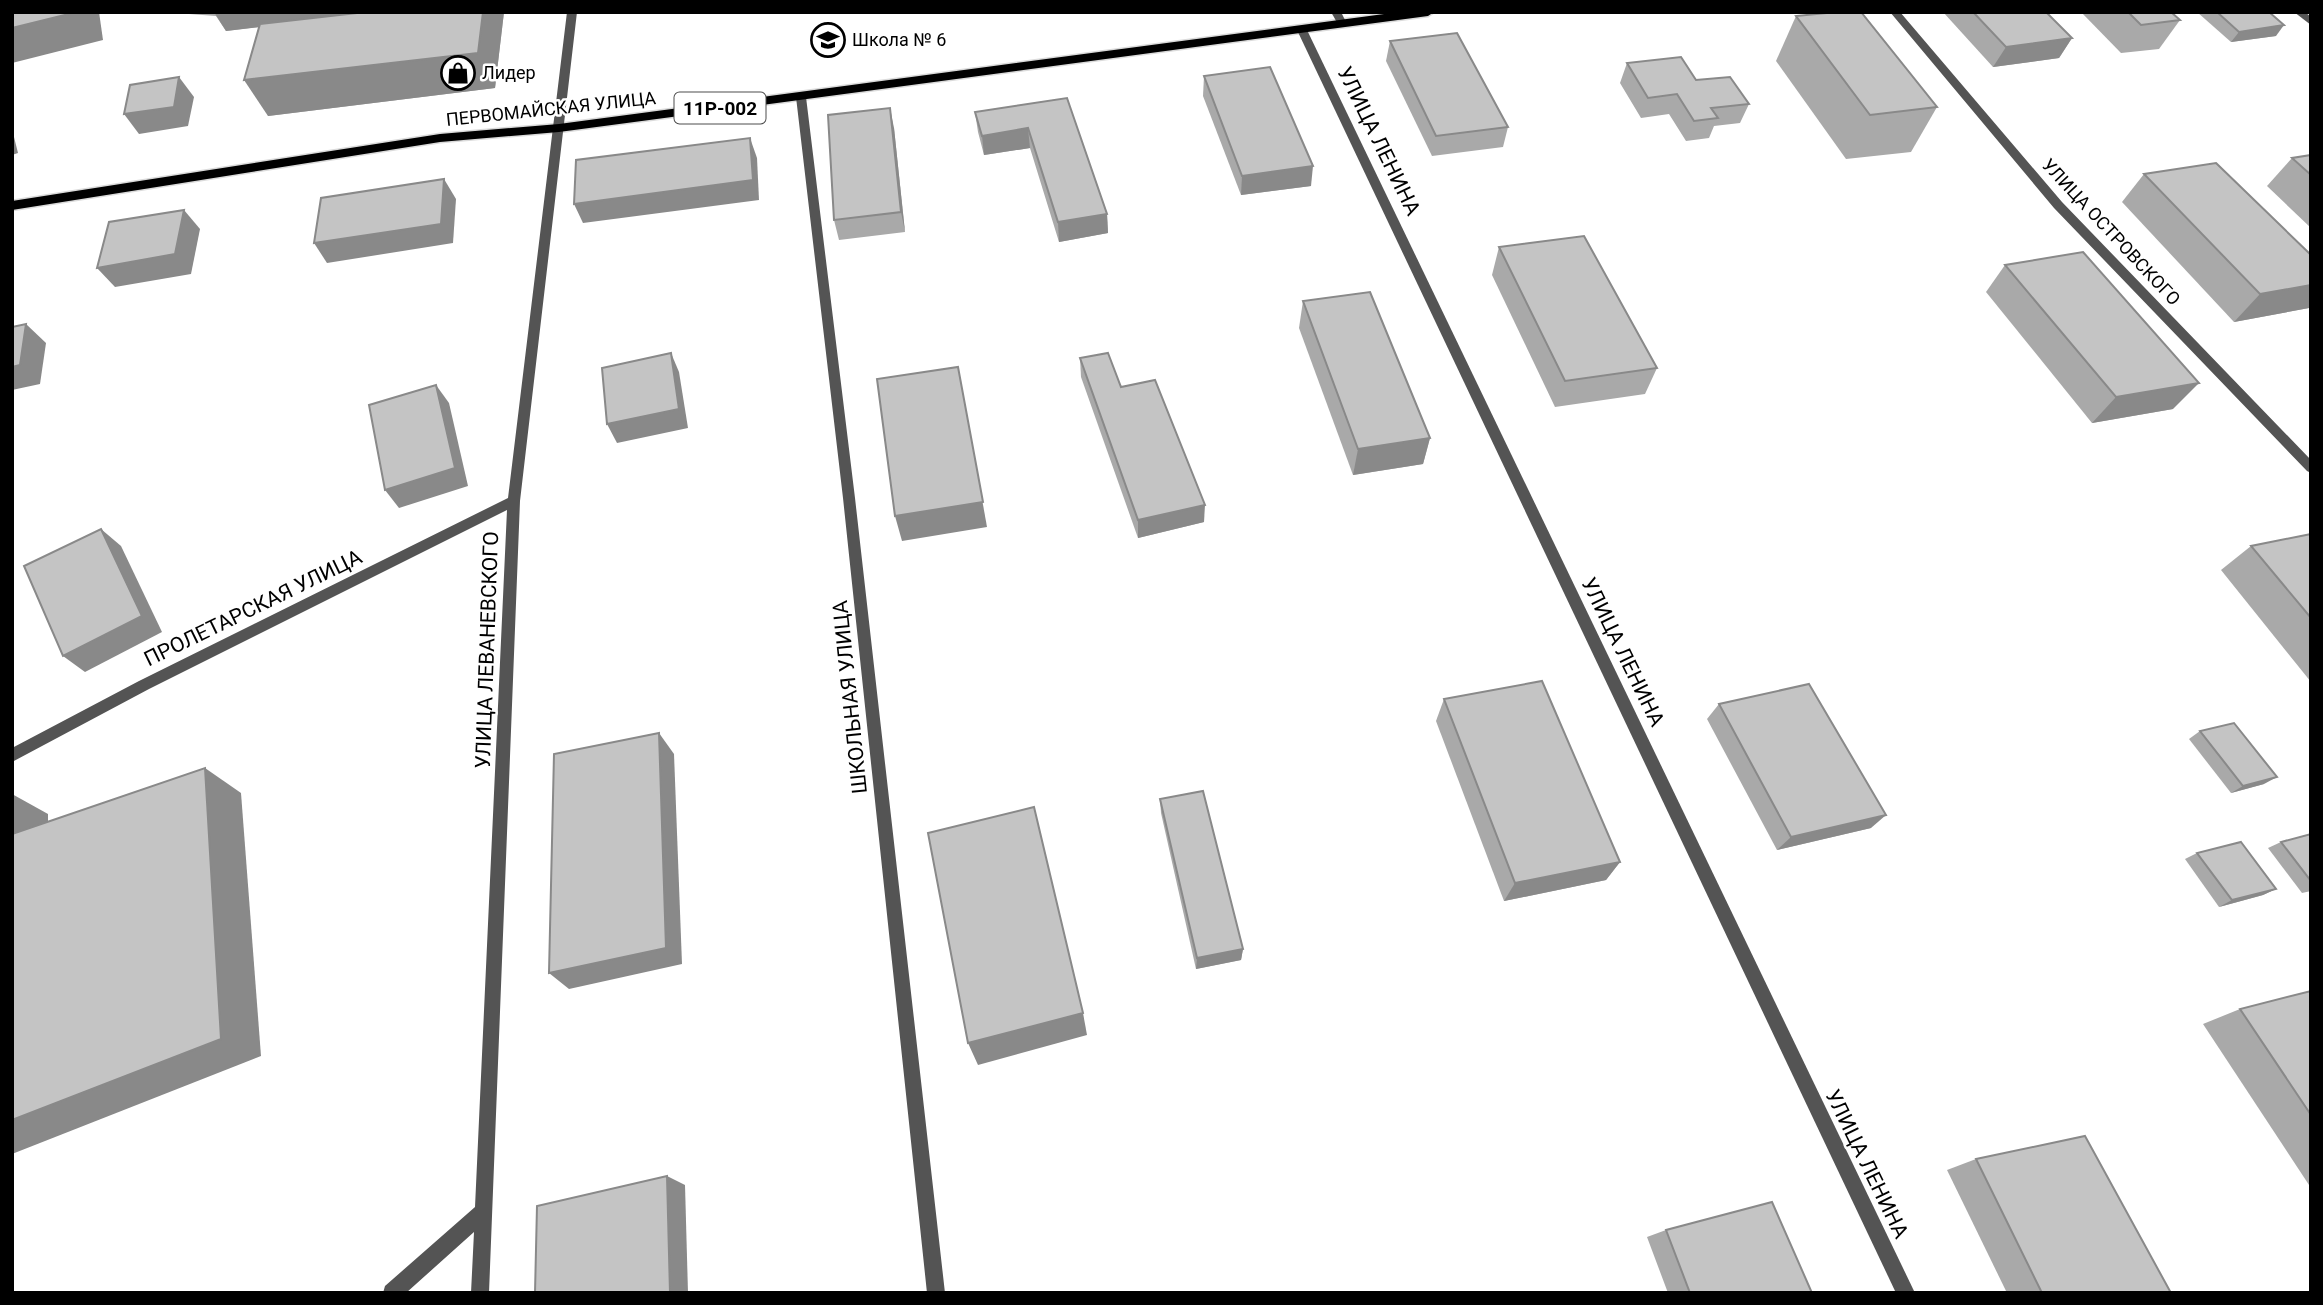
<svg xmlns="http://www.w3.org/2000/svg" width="2323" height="1305" font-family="Roboto,sans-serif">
	<rect width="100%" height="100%" fill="#fff"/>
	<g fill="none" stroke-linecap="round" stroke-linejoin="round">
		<g stroke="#dbdbdb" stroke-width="3">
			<polygon id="primary" points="1399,12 1434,12 1428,16 559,132 440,142 12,210 12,201 440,134 559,124"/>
		</g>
		<polygon fill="#545454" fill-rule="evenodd" points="1331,12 1341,12 1347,24 1345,26 1339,26"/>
		<g fill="#545454" fill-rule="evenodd">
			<polygon points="567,12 577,12 520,501 489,1293 471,1293 474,1232 406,1293 383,1293 385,1286 475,1207 507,510 149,689 12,762 12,748 139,681 508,498"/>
			<polygon points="1890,12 1900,12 2062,202 2311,460 2311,473 2307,471 2054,208"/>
			<polygon points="2294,12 2305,12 2311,17 2311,25"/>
			<polygon points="1299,28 1307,30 1915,1293 1896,1293 1297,30"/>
			<polygon points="801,94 806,97 855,498 945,1293 927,1293 843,498 796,97"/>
		</g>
		<use href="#primary" fill="#000" fill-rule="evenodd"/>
	</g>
	<g fill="#a9a9a9">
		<polygon points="187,12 344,12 344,15 366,12 504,12 495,88 268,116 259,27 226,31 216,16 189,14"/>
		<polygon points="1943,12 2046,12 2072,38 2059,58 1993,67"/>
		<polygon points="2081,12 2171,12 2180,20 2159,49 2121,53"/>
		<polygon points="2197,12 2269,12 2276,36 2231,42"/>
		<polygon points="1796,16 1937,107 1911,152 1846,159 1776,61"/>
		<polygon points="1390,41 1508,127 1503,147 1432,156 1386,61"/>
		<polygon points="1627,63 1696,80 1749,104 1740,123 1714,126 1709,138 1686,141 1669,114 1641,118 1620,83"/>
		<polygon points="1204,76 1311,186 1241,195 1203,96"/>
		<polygon points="1067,98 1107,214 1108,233 1059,242 1030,148 984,155 978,132 975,112"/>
		<polygon points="894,128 905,232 839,240 834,220"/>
		<polygon points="2311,155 2311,228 2267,186 2292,158"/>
		<polygon points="2144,174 2311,255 2311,307 2309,308 2234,322 2122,202"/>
		<polygon points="1499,247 1657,368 1645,394 1555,407 1492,275"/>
		<polygon points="2005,265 2173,409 2092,423 1986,292"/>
		<polygon points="1303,301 1430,438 1423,464 1353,475 1299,328"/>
		<polygon points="1080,358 1121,387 1204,522 1138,538 1081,377"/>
		<polygon points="2311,534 2311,682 2221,570 2251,546"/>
		<polygon points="1444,699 1620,862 1606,880 1504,901 1436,721"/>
		<polygon points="1719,704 1871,828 1777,850 1707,719"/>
		<polygon points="2200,731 2264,784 2231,793 2189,739"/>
		<polygon points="1160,799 1243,949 1241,960 1196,969 1161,813"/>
		<polygon points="2311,834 2311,891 2302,893 2268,848 2281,842"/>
		<polygon points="2197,853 2276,889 2263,895 2219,907 2185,859"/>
		<polygon points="2311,991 2311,1188 2203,1024 2240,1009"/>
		<polygon points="1976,1159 2171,1293 2007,1293 1947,1170"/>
		<polygon points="1666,1230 1812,1293 1668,1293 1647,1237"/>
	</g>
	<g fill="#898989">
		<polygon points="77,12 99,12 103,40 12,63 12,28"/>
		<polygon points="214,12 344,12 343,17 226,31"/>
		<polygon points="483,12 504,12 495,88 268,116 244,80"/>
		<polygon points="2284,25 2276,36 2231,42 2239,32"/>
		<polygon points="2072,38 2059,58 1993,67 2006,47"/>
		<polygon points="179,77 194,97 188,126 139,134 124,114"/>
		<polygon points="890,108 894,128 905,232 901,212"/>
		<polygon points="1028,128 1030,148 984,155 982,136"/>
		<polygon points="12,129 18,153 12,155"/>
		<polygon points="750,138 757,158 759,200 583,223 574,204"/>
		<polygon points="1313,166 1311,186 1241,195 1242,176"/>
		<polygon points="444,179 456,199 453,243 327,263 314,243"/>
		<polygon points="184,210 200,229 191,274 115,287 97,268"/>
		<polygon points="1107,214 1108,233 1059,242 1058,222"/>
		<polygon points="2311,285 2311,307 2309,308 2234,322 2260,294"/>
		<polygon points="26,324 46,343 40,384 12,390 12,367"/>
		<polygon points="671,353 679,372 688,428 617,443 607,424"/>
		<polygon points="2199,383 2173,409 2092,423 2116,397"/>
		<polygon points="436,385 449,403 468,486 399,508 385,490"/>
		<polygon points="963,393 987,527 902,541 895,516"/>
		<polygon points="1430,438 1423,464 1353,475 1358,449"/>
		<polygon points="1205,505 1204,522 1138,538 1138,520"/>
		<polygon points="101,529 121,546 162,632 85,672 63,656"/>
		<polygon points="659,733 674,754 682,964 569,989 549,973"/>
		<polygon points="205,768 241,793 261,1056 12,1154 12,1120"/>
		<polygon points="2277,777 2264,784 2231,793 2243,786"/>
		<polygon points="12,794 48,814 48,860 12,842"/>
		<polygon points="1886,815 1871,828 1777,850 1791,837"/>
		<polygon points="1620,862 1606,880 1504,901 1515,883"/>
		<polygon points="2276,889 2263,895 2219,907 2232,900"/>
		<polygon points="1243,949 1241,960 1196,969 1197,958"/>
		<polygon points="1083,1013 1087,1035 978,1065 968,1043"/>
		<polygon points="667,1176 685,1185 688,1293 670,1293"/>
	</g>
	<g fill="#c4c4c4" stroke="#898989" stroke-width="2">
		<polygon points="12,12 77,12 12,28"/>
		<polygon points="366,12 483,12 478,53 244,80 260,24"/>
		<polygon points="1837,12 1861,12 1937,107 1870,115 1796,16"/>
		<polygon points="1973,12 2046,12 2072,38 2006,47"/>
		<polygon points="2128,12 2171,12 2180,20 2141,25"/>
		<polygon points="2217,12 2269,12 2284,25 2239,32"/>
		<polygon points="1457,33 1508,127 1436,136 1390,41"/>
		<polygon points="1681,57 1696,80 1730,77 1749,104 1711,108 1718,118 1694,121 1677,94 1648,98 1627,63"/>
		<polygon points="1270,67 1313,166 1242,176 1204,76"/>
		<polygon points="179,77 174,107 124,114 130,85"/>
		<polygon points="1067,98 1107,214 1058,222 1028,128 982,136 975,112"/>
		<polygon points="890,108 901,212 834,220 828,115"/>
		<polygon points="750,138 753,180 574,204 576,160"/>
		<polygon points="2311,155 2311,175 2292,158"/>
		<polygon points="2216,163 2311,255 2311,285 2260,294 2144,174"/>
		<polygon points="444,179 441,224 314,243 321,198"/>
		<polygon points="184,210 175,254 97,268 109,222"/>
		<polygon points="1584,236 1657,368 1565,381 1499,247"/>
		<polygon points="2083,252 2199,383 2116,397 2005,265"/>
		<polygon points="1370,292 1430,438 1358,449 1303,301"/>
		<polygon points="26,324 20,365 12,367 12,327"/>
		<polygon points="671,353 679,409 607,424 602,368"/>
		<polygon points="1108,353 1121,387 1155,380 1205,505 1138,520 1080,358"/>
		<polygon points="958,367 983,502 895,516 877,379"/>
		<polygon points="436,385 455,468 385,490 369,405"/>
		<polygon points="101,529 142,616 63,656 24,566"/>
		<polygon points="2311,534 2311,618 2251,546"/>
		<polygon points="1542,681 1620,862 1515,883 1444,699"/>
		<polygon points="1809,684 1886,815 1791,837 1719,704"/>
		<polygon points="2234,723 2277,777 2243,786 2200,731"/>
		<polygon points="659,733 666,948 549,973 554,754"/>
		<polygon points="205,768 221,1039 12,1120 12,834"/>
		<polygon points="1203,791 1243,949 1197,958 1160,799"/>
		<polygon points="1034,807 1083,1013 968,1043 928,833"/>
		<polygon points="2311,834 2311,881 2281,842"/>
		<polygon points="2241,842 2276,889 2232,900 2197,853"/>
		<polygon points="2311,991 2311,1115 2240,1009"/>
		<polygon points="2085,1136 2171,1293 2042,1293 1976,1159"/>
		<polygon points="667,1176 670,1293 535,1293 537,1206"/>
		<polygon points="1772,1202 1812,1293 1690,1293 1666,1230"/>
	</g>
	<defs>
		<g id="school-ring" transform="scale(1.75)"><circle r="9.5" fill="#fff" stroke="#000" stroke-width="1.5"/><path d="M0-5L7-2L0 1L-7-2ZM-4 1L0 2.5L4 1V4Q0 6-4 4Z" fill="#000"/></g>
		<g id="shop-ring" transform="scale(1.75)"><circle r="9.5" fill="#fff" stroke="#000" stroke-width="1.5"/><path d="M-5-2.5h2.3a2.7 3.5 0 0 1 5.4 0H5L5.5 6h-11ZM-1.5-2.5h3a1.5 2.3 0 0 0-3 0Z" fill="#000"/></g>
	</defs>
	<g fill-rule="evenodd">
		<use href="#school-ring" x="828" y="40"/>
		<use href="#shop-ring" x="458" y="73"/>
	</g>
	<g text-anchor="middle" stroke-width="5" stroke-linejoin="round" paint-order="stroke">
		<g font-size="18" fill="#000" stroke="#fff" text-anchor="start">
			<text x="852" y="46">Школа № 6</text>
			<text x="482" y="79">Лидер</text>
		</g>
		<g font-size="18" fill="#000" stroke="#fff">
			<text transform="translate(551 109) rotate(-6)" y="6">ПЕРВОМАЙСКАЯ УЛИЦА</text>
			<text transform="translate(2111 232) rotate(47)" y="6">УЛИЦА ОСТРОВСКОГО</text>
		</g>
		<rect fill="#fff" stroke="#4c4c4c" stroke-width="2" x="674.5" y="92.5" width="91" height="31" rx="5"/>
		<g font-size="19" font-weight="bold" fill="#000">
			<text x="720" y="115">11Р-002</text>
		</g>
		<g font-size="21" fill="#000" stroke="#fff">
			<text transform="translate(1379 141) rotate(64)" y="7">УЛИЦА ЛЕНИНА</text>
			<text transform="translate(253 608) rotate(-26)" y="7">ПРОЛЕТАРСКАЯ УЛИЦА</text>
			<text transform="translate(487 650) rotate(-88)" y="7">УЛИЦА ЛЕВАНЕВСКОГО</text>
			<text transform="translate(1623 652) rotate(64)" y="7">УЛИЦА ЛЕНИНА</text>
			<text transform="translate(850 697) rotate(-96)" y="7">ШКОЛЬНАЯ УЛИЦА</text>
			<text transform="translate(1867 1164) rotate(64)" y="7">УЛИЦА ЛЕНИНА</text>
		</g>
	</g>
	<rect width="2323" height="1305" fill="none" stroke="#000000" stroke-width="28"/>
</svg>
